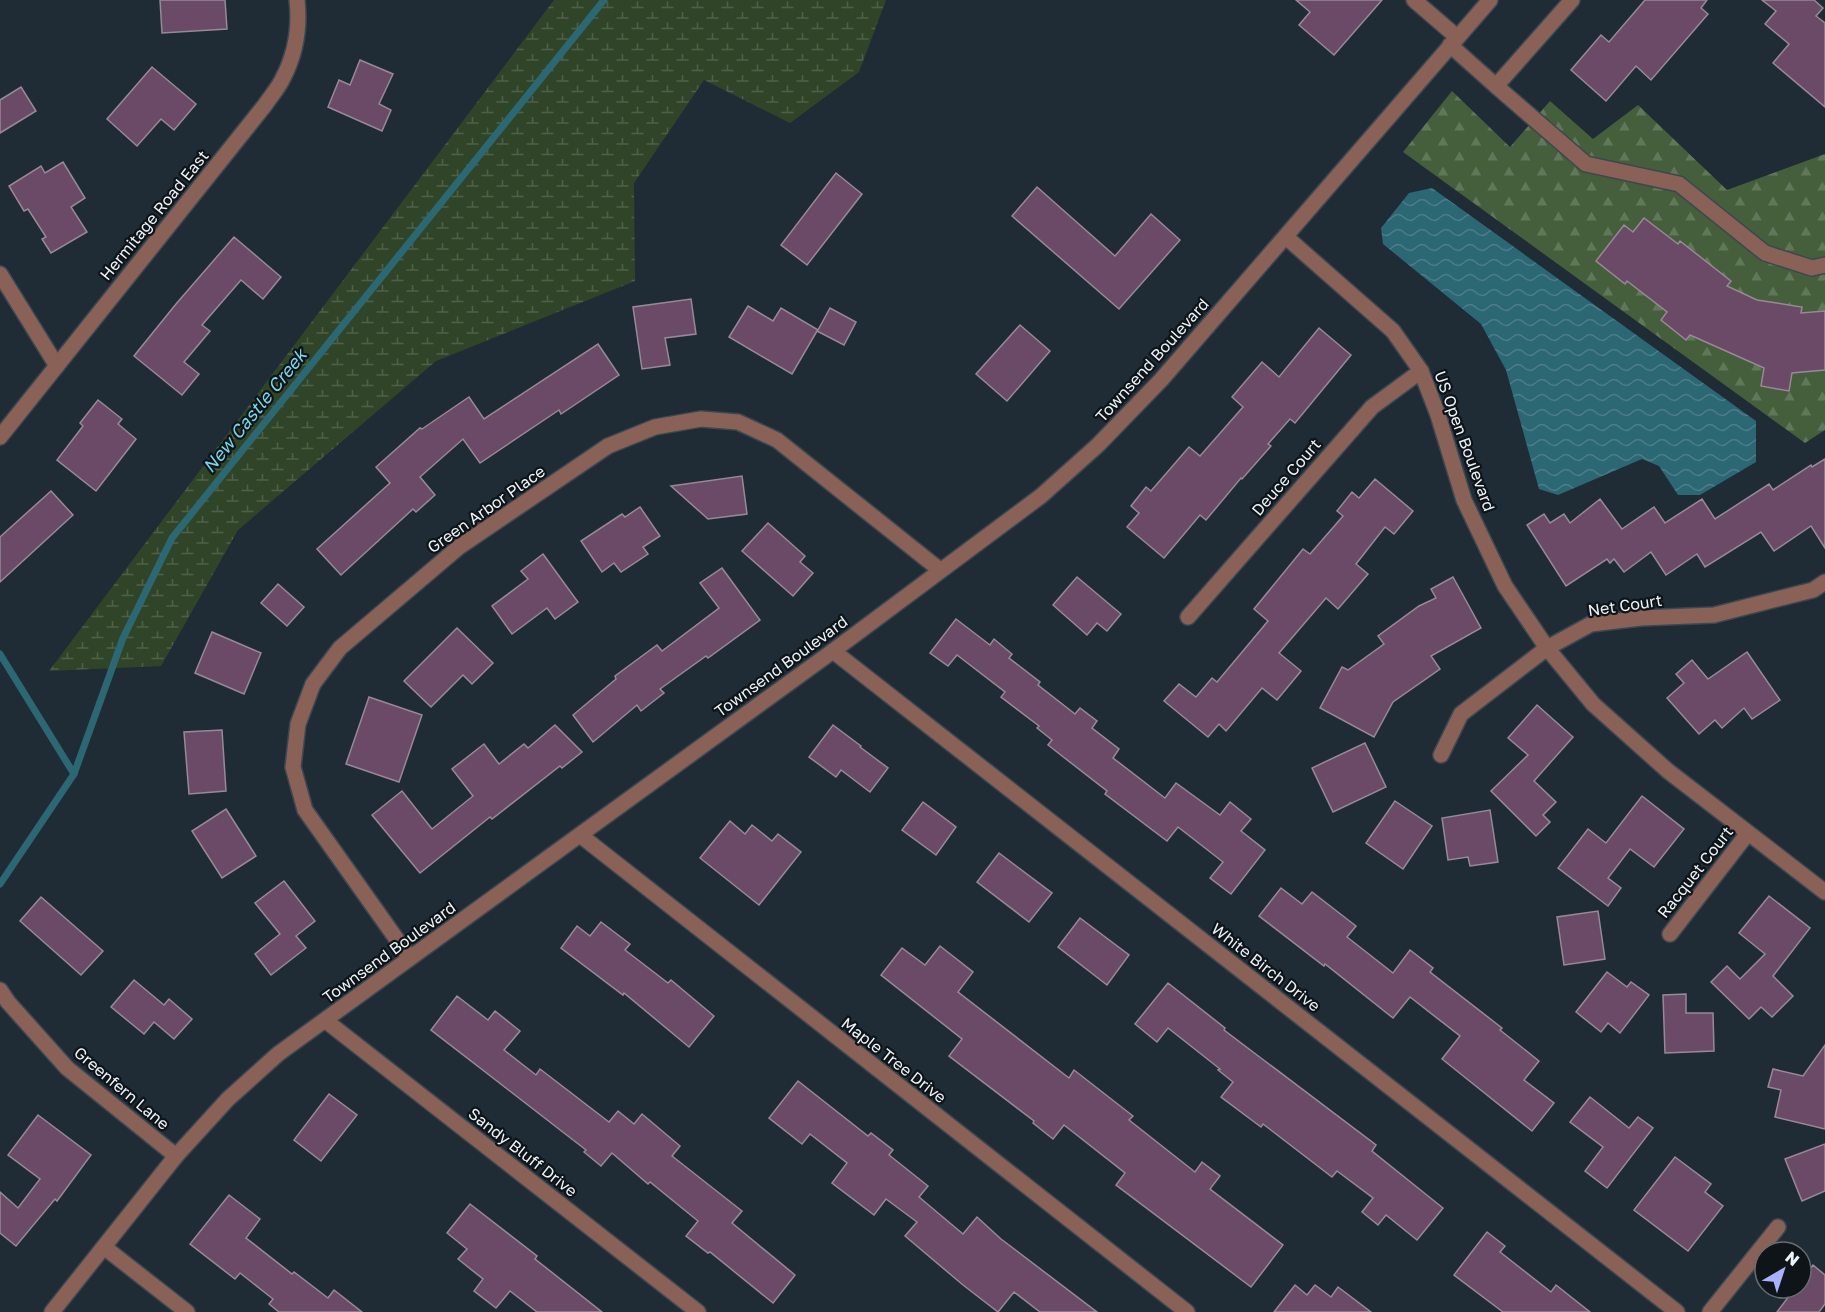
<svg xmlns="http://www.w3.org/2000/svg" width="1825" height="1312" font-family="'Golos Text',sans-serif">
	<defs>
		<pattern id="forest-firs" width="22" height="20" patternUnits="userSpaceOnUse" patternTransform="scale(1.5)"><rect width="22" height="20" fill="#455f3c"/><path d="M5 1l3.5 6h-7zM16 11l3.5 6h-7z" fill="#607759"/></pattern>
		<pattern id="wetland-marsh" width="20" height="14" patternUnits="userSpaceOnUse" patternTransform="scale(1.5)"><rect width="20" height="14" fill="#304528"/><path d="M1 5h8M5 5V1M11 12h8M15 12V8" fill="none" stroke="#4e6048"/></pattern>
		<pattern id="water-waves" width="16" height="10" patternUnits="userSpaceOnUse" patternTransform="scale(1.5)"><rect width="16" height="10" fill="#2c6774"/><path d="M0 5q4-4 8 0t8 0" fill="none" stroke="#4b7d89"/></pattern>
	</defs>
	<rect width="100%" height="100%" fill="#1f2c36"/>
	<polygon fill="url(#forest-firs)" points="1452,91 1510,147 1550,101 1593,139 1638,105 1727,190 1825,154 1825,430 1805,443 1403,152"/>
	<polygon fill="url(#wetland-marsh)" points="554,0 886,0 859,72 790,123 704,80 634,183 635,281 436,361 238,530 161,666 49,671"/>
	<polygon fill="url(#water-waves)" points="1432,188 1756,421 1756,462 1700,495 1678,495 1659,466 1642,459 1558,495 1539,489 1506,370 1481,324 1383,244 1381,228 1409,193"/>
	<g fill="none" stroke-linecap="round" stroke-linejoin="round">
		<g stroke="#2c6774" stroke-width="7">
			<polyline points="0,654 74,774"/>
			<polyline points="0,884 74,774 123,638 172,538 604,0"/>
		</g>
	</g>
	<g fill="#6b4a68" stroke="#978996" stroke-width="1.5">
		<polygon points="160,0 225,0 227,29 162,33"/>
		<polygon points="1296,0 1382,0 1334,55 1299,25 1310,12"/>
		<polygon points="1645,0 1707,0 1701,8 1708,14 1651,80 1636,66 1606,101 1571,70 1601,35 1609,42"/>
		<polygon points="1762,0 1814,0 1823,8 1816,16 1825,23 1825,107 1773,63 1789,44 1765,24 1776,11"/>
		<polygon points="360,60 393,74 379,104 391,110 382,131 328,107 339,80 350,85"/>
		<polygon points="152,67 196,104 174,130 161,119 137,146 107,119"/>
		<polygon points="21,87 36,111 0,133 0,100"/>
		<polygon points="63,162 85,198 71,207 87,232 51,253 42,239 46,237 28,209 24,211 9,186 41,166 45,173"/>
		<polygon points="836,173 862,194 807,265 781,245"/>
		<polygon points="1037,187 1115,256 1151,214 1180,240 1119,309 1012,216"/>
		<polygon points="1644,218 1678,244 1680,241 1731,281 1727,286 1757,300 1802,307 1801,313 1825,311 1825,370 1792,373 1789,391 1761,386 1764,368 1690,335 1686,340 1661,320 1667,312 1627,281 1625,284 1596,261 1624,225 1633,232"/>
		<polygon points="234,237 281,277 263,299 241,280 202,325 210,331 184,362 199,374 182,395 134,356 176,304"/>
		<polygon points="691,299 696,334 665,338 670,365 642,369 633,307"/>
		<polygon points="748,306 773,321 781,308 818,330 830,308 856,322 844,345 817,331 792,374 729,337"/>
		<polygon points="1020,325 1050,351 1007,401 976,374"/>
		<polygon points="1319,328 1351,355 1295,423 1290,419 1268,444 1271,446 1242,479 1241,478 1206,520 1200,515 1164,558 1127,527 1139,513 1131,506 1146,487 1151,491 1189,447 1200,456 1243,407 1232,397 1262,362 1279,377"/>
		<polygon points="598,344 619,375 561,414 559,410 480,463 463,439 420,477 435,495 416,512 413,509 341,575 317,549 390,483 376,467 420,428 422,429 469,397 484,419"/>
		<polygon points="98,400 122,419 118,424 136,439 96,491 57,460 83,426 80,423"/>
		<polygon points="1825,459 1825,548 1811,526 1774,551 1761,532 1705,567 1697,554 1666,575 1651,552 1624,572 1614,559 1610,563 1607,559 1566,586 1527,525 1544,514 1550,523 1564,514 1570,523 1600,499 1622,529 1654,507 1665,523 1702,499 1715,519 1769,484 1773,490 1811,465 1812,467"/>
		<polygon points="742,476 747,514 708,519 671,486"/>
		<polygon points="1375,479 1413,511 1394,534 1385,527 1356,564 1368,574 1338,609 1326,598 1279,653 1301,671 1277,700 1262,688 1226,731 1219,724 1208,737 1164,701 1179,684 1196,697 1212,678 1217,682 1268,621 1254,609 1303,549 1310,554 1343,516 1337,511 1352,492 1359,498"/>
		<polygon points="51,491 73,515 0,582 0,537"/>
		<polygon points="640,507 660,536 643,547 648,554 621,572 614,563 602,572 581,541 622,514 625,517"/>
		<polygon points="768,523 805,556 800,562 813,573 793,596 742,551"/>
		<polygon points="543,554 578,602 555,619 547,608 512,634 492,606 528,579 521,571"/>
		<polygon points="722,568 760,620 708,658 706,656 660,689 664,693 641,711 637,705 593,742 573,715 616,679 615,676 657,645 662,651 719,608 700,583"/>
		<polygon points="1077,577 1121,614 1107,631 1097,623 1087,635 1053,605"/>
		<polygon points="1453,577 1481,628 1431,656 1440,669 1393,702 1374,737 1320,708 1342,667 1348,670 1384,644 1378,636 1419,606 1436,598 1431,589"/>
		<polygon points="278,584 304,607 287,626 261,603"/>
		<polygon points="956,619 990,645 994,639 1012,654 1009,658 1040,682 1038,685 1075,714 1080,708 1097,721 1092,728 1119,749 1113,758 1165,798 1176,783 1220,815 1230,802 1251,819 1241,831 1265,850 1231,894 1210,878 1223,862 1178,827 1167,841 1105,794 1107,791 1048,745 1052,740 1037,728 1039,726 1001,697 1005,692 957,655 948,666 930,653"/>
		<polygon points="457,628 493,663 472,684 463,675 431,707 404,681"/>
		<polygon points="212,632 261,653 244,694 195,673"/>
		<polygon points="1747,652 1780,700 1752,719 1744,708 1722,728 1715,720 1699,734 1667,698 1684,683 1676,674 1692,660 1708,679"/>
		<polygon points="369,697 422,715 399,782 346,764"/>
		<polygon points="1537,705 1573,737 1534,781 1556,802 1543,815 1550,822 1536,836 1491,791 1528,755 1508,738"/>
		<polygon points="555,725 582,752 562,768 560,766 492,819 490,817 420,873 372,815 402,791 432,829 473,796 452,769 484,744 499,764 524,744 528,748"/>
		<polygon points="833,725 861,746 860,747 888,768 870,792 841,770 836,777 809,757"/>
		<polygon points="222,730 226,791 189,794 184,732"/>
		<polygon points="1365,743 1386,787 1333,812 1312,768"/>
		<polygon points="1642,796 1684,829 1654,867 1630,849 1608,878 1621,888 1608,906 1558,868 1588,829 1606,843"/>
		<polygon points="1395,801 1432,826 1403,869 1366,843"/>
		<polygon points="923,802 956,827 936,855 902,830"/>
		<polygon points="226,809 256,856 222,878 192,831"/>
		<polygon points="1490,810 1498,862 1470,866 1468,857 1448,860 1442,818"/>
		<polygon points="730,821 745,834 752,825 772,841 778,834 801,852 759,905 700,858"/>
		<polygon points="999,853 1052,893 1029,922 977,882"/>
		<polygon points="284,881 315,921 296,936 306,948 271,975 255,954 280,934 255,903"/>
		<polygon points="1281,888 1302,904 1312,892 1356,926 1347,937 1393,973 1410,950 1433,968 1430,972 1502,1028 1500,1030 1539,1061 1524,1080 1554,1103 1532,1131 1442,1059 1460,1036 1410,997 1393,1018 1325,964 1324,966 1259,916"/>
		<polygon points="1769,896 1810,928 1773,976 1793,996 1772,1017 1761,1007 1749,1019 1711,982 1727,966 1740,979 1765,954 1739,933"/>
		<polygon points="41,897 103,951 81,975 20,921"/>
		<polygon points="1598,911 1605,959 1564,965 1557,917"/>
		<polygon points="1080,918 1129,955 1107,985 1058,947"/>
		<polygon points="601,922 630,944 625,950 668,983 671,980 714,1016 689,1047 624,993 623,995 561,948 577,926 590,936"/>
		<polygon points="940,946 973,972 958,992 1069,1078 1074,1070 1133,1116 1129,1120 1195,1172 1202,1162 1220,1176 1210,1189 1283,1245 1251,1287 1116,1185 1125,1173 1064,1125 1053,1139 1033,1123 1034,1121 949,1056 962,1039 881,975 902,948 925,965"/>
		<polygon points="1607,972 1627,987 1631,982 1649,995 1620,1033 1608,1023 1601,1032 1576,1012"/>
		<polygon points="134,980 164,1005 169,999 192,1019 174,1039 154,1022 144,1034 111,1007"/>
		<polygon points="1168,983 1225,1028 1224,1030 1376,1145 1372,1151 1443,1208 1417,1240 1386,1215 1378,1225 1362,1212 1373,1198 1337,1171 1332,1177 1263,1124 1261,1127 1221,1097 1233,1082 1218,1070 1220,1069 1168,1028 1157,1042 1135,1024"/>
		<polygon points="1686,994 1686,1013 1713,1013 1714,1051 1665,1053 1663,995"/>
		<polygon points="457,996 488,1020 495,1011 520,1031 504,1050 536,1075 540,1069 609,1122 618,1111 634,1124 642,1114 680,1146 672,1156 742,1211 732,1223 795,1275 773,1303 710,1252 708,1253 686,1236 698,1221 650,1182 648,1184 612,1153 601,1166 584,1152 586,1150 431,1030"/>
		<polygon points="1825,1045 1825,1129 1775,1117 1781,1090 1768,1087 1773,1069 1803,1076"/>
		<polygon points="798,1081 868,1136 871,1133 893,1150 889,1155 928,1186 919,1197 963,1234 977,1217 1001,1239 1097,1312 1040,1312 1014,1292 998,1312 963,1285 905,1236 917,1222 886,1199 874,1215 832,1183 847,1163 810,1134 802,1144 769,1118"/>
		<polygon points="329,1094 357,1115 321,1161 294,1140"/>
		<polygon points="1590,1097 1629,1128 1638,1117 1653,1128 1607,1188 1585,1171 1603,1147 1570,1122"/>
		<polygon points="38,1115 91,1155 57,1201 55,1199 16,1246 0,1233 0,1192 18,1208 40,1179 8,1155"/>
		<polygon points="1825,1144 1825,1191 1802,1201 1785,1159"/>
		<polygon points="1675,1157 1711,1184 1705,1192 1723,1206 1688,1251 1634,1210"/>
		<polygon points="229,1195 260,1219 246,1238 292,1274 294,1272 328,1298 334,1290 362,1312 279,1312 269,1304 273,1299 240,1273 235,1279 190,1244"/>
		<polygon points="470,1204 537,1256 535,1259 602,1312 537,1312 510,1291 496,1308 474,1291 483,1279 458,1259 467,1249 447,1233"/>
		<polygon points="1487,1232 1505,1246 1500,1252 1551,1292 1556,1285 1590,1312 1503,1312 1454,1275"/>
		<polygon points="1813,1265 1825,1275 1825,1304 1819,1312 1777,1312 1795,1288 1801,1288 1801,1281"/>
		<polygon points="1295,1285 1307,1295 1315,1285 1331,1297 1338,1287 1371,1312 1274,1312"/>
	</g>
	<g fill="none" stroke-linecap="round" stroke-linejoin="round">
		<g stroke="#3c4851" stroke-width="18">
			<g id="minor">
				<polyline points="1414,0 1457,37"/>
				<polyline points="1450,45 1496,86 1572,0"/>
				<polyline points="1496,86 1586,164 1679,184 1765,253 1812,268 1825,265"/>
				<polyline points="1286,237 1393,331 1421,371 1438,415 1464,500 1505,586 1547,648 1593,704 1668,771 1825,892"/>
				<polyline points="0,274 57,366"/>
				<path d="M0,437L265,105C271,96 279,87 283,78C296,53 300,27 297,0"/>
				<polyline points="1188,617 1372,407 1421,371"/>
				<polyline points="833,651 1677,1312"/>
				<polyline points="1441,755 1461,714 1547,648 1591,624 1641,618 1714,615 1813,590 1825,582"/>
				<polyline points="580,835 1187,1312"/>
				<polyline points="1670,934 1748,833"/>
				<polyline points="410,958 305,810 293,767 298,724 313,684 340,648 459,547 608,446 655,427 701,419 738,422 777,440 940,570"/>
				<polyline points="0,990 8,1002 67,1068 176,1156"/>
				<polyline points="326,1021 698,1312"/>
				<polyline points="104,1247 187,1312"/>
				<polyline points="1710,1312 1778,1227"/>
			</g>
		</g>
		<g stroke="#3c4851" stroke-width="18">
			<polyline id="tertiary" points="52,1312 176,1156 228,1099 278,1054 833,651 1041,496 1098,445 1161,380 1490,0"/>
		</g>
		<use href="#minor" stroke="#896156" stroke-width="15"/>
		<use href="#tertiary" stroke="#896156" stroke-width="15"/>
	</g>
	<g text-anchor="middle" stroke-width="4.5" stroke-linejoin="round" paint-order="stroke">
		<g font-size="16" fill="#ecf4fa" stroke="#0e1418">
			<text transform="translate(154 215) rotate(-51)" y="6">Hermitage Road East</text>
			<text transform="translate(1152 360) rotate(-48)" y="6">Townsend Boulevard</text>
			<text transform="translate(1465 441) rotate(70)" y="6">US Open Boulevard</text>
			<text transform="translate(1286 477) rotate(-49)" y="6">Deuce Court</text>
			<text transform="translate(486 509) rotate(-35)" y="6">Green Arbor Place</text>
			<text transform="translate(1625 605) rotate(-8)" y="6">Net Court</text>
			<text transform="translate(781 666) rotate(-36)" y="6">Townsend Boulevard</text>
			<text transform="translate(1695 872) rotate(-52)" y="6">Racquet Court</text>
			<text transform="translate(389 952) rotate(-36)" y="6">Townsend Boulevard</text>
			<text transform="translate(1266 967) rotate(38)" y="6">White Birch Drive</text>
			<text transform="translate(894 1060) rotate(38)" y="6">Maple Tree Drive</text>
			<text transform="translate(122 1088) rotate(40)" y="6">Greenfern Lane</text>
			<text transform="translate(523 1152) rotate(38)" y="6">Sandy Bluff Drive</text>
		</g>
		<g font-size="18" font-style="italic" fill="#78d6eb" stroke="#0e1418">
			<text transform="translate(255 411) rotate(-51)" y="6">New Castle Creek</text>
		</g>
	</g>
	<g transform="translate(1783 1270) rotate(39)"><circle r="28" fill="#0e1418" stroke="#676e72" stroke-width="1.5"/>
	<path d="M0-4.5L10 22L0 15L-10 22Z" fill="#a9b0fc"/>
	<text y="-9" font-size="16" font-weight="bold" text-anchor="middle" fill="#ecf4fa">N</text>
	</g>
</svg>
